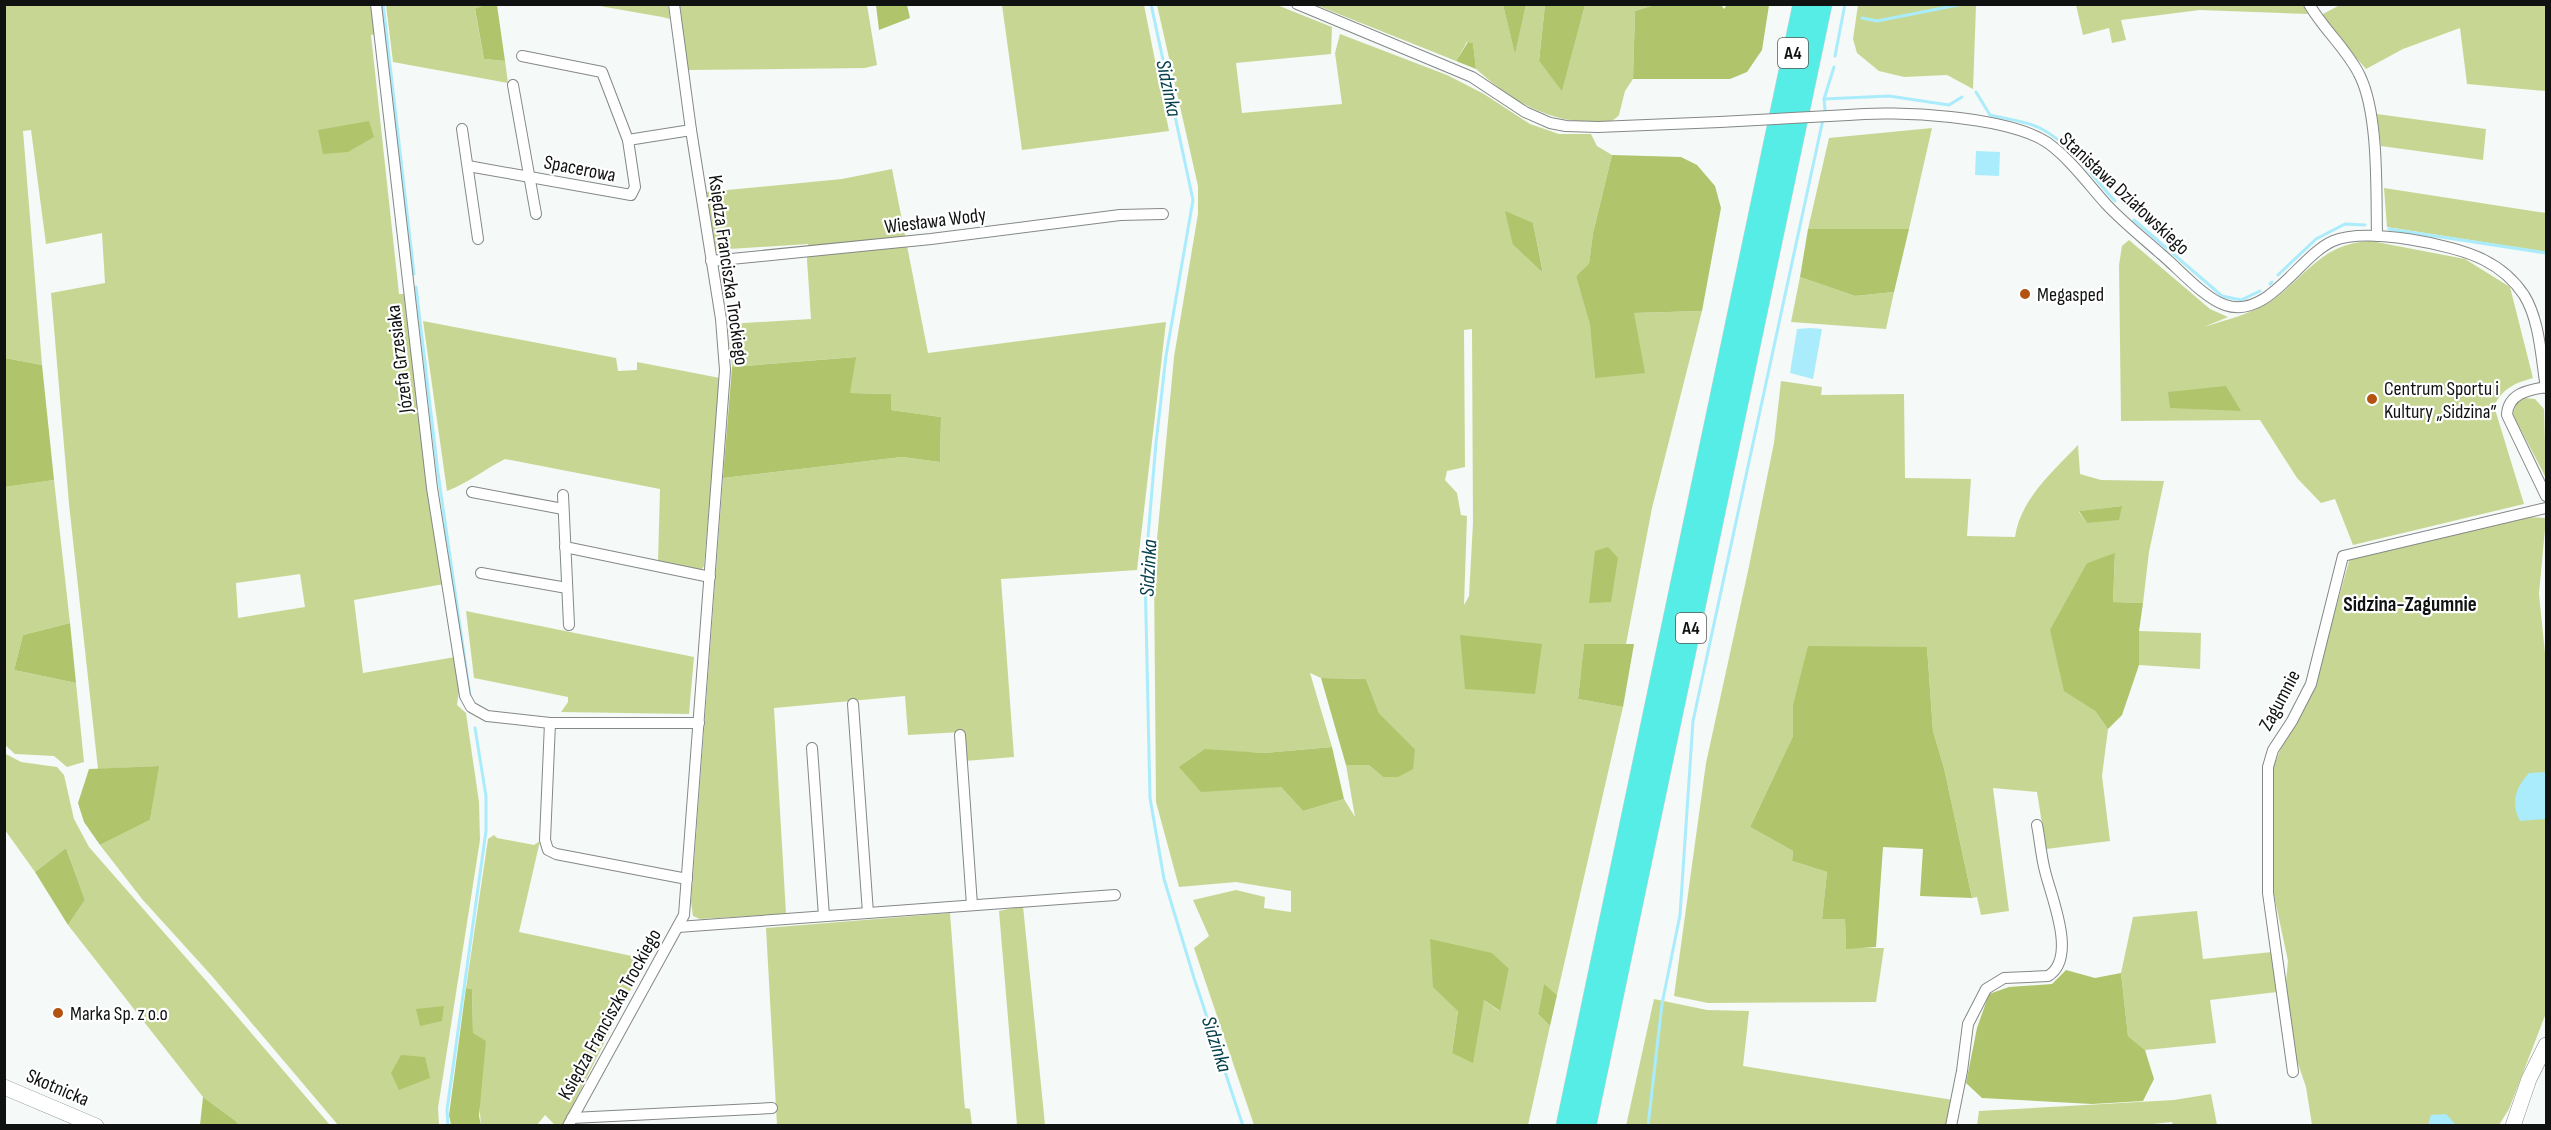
<svg xmlns="http://www.w3.org/2000/svg" width="2551" height="1130" font-family="'Sofia Sans Condensed',sans-serif">
	<rect width="100%" height="100%" fill="#f5f9f7"/>
	<g fill="#c7d793" fill-rule="evenodd">
		<polygon points="720,4 867,5 877,65 865,68 688,70 680,6"/>
		<polygon points="2303,4 2308,14 2200,10 2121,20 2126,40 2112,43 2109,28 2083,35 2076,5"/>
		<path d="M4,5H372L376,34L371,35L399,294H407L444,584L354,600L363,673L455,657L460,684L457,705L466,713L479,802L480,840L438,1108L439,1125H338L211,975L142,899L100,845L150,820L158,766L98,769L69,504L51,293L105,283L102,233L46,244L31,130L23,131L42,365L5,358ZM300,574L305,607L238,618L236,583Z"/>
		<polygon points="386,5 485,5 475,10 484,59 505,61 508,83 393,62"/>
		<polygon points="594,5 668,5 670,19 662,17"/>
		<polygon points="1002,5 1144,5 1169,131 1022,150"/>
		<path d="M1157,5H1277L1332,27L1331,54L1236,63L1242,113L1342,104L1335,53L1340,34L1447,75L1484,94L1530,124L1559,134H1591L1597,146L1612,155L1593,233L1589,265L1576,276L1591,324L1595,378L1634,313L1702,311L1652,508L1626,644L1584,645L1578,699L1623,707L1557,995L1544,985L1538,1014L1550,1026L1528,1125H1254L1194,948L1209,936L1193,900L1236,890L1265,897L1264,908L1291,912V891L1236,882L1179,887L1156,802L1154,571L1174,357L1198,214V186ZM1533,223L1543,272H1542L1513,245ZM1472,329L1473,523L1469,596L1464,605L1467,516L1461,515L1457,493L1445,480L1447,471L1465,467L1464,330ZM1310,673L1321,678L1366,679L1379,713L1415,749L1383,777L1369,765H1346L1355,817L1344,799L1303,811L1281,787L1205,750L1264,753L1332,747ZM1509,969L1499,1011L1484,1000L1452,1053L1458,1011Z"/>
		<path d="M1316,5H1503L1515,53L1526,5H1545L1539,61L1562,90L1585,5H1654L1635,11L1633,79L1625,91L1619,115C1611,125 1600,122 1589,122C1543,120 1510,99 1476,69L1473,43L1467,42L1456,61Z"/>
		<polygon points="1858,5 1976,5 1973,89 1947,75 1904,77 1879,71 1857,53 1853,39"/>
		<polygon points="2340,5 2546,5 2546,91 2467,84 2460,28 2403,49 2366,69 2319,16"/>
		<polygon points="2377,114 2486,129 2483,160 2381,146"/>
		<polygon points="1932,128 1909,229 1808,229 1829,138"/>
		<polygon points="892,169 928,353 1166,322 1137,570 1001,579 1014,757 965,761 962,732 908,735 905,696 774,708 786,914 700,919 693,916 691,902 723,478 902,457 940,462 941,417 891,410 891,394 849,393 855,357 732,367 728,324 811,319 807,260 808,244 714,250 706,192 842,179"/>
		<polygon points="2384,188 2546,213 2546,252 2387,227"/>
		<path d="M2129,240L2210,309L2228,317L2204,327C2225,320 2251,314 2270,302C2307,276 2321,243 2371,241L2465,259L2510,287L2533,378C2515,383 2503,388 2494,406L2524,504L2353,545L2335,499L2321,503L2297,478L2260,420L2121,421L2119,265L2122,246Z"/>
		<polygon points="1800,277 1855,296 1894,292 1886,329 1791,322"/>
		<path d="M423,321L616,358L618,371L637,370V362L720,378L704,566L701,571L658,562L660,489L505,459C485,469 468,483 447,491Z"/>
		<path d="M1781,381L1822,387L1821,395L1904,394L1905,478L1971,479L1967,536L2015,537C2020,500 2053,471 2078,445L2080,474L2101,480L2164,481L2149,552L2143,603L2113,602L2115,554L2087,563L2064,690L2095,711L2108,729L2102,776L2110,841L2046,849L2037,792L1993,788L2009,911L1981,915L1977,897L1972,898L1944,768L1933,731L1927,647L1793,705V736L1750,827L1793,851L1792,861L1827,872L1822,919H1845L1846,948H1884L1876,1002L1708,1003L1674,996L1706,763L1748,571L1774,443ZM2122,506L2087,523L2079,512L2080,511Z"/>
		<polygon points="2525,398 2535,399 2544,409 2546,478 2513,415 2516,404"/>
		<polygon points="54,480 70,623 23,635 14,670 76,683 84,762 67,767 54,756 15,754 5,745 5,487"/>
		<polygon points="2527,517 2546,518 2539,594 2546,663 2546,1013 2509,1109 2499,1125 2312,1125 2306,1087 2295,1055 2285,993 2288,961 2274,895 2273,768 2333,618 2350,558"/>
		<polygon points="466,611 694,657 689,714 561,712 568,702 568,697 474,678"/>
		<polygon points="2139,631 2201,633 2200,669 2139,665"/>
		<polygon points="4,753 21,762 57,767 64,775 74,819 89,847 223,1000 330,1125 238,1125 237,1122 203,1097 68,925 85,900 66,848 35,872 5,830"/>
		<polygon points="494,835 497,838 534,845 540,841 519,932 646,959 563,1125 555,1125 545,1115 537,1125 481,1125 473,1033 472,989 466,988 488,839"/>
		<polygon points="1023,906 1045,1125 1017,1125 999,911"/>
		<polygon points="2197,911 2203,959 2272,952 2277,992 2210,1000 2216,1043 2145,1050 2128,1036 2121,973 2133,917"/>
		<polygon points="950,913 964,1099 965,1108 970,1109 972,1125 777,1125 766,928"/>
		<polygon points="1654,999 1707,1010 1749,1011 1743,1066 1953,1100 1947,1125 1626,1126"/>
		<polygon points="2211,1094 2217,1125 2173,1125 2172,1122 2133,1126 1977,1125 1979,1111 2174,1100"/>
	</g>
	<g fill="#b0c46c">
		<polygon points="485,5 497,5 505,61 484,59 475,9"/>
		<polygon points="876,5 907,5 910,18 879,30"/>
		<polygon points="1503,5 1526,5 1515,54"/>
		<polygon points="1545,5 1585,5 1562,91 1539,61"/>
		<polygon points="1654,5 1721,5 1724,9 1727,5 1769,5 1762,50 1747,72 1730,79 1633,79 1635,11"/>
		<polygon points="1468,42 1473,43 1476,69 1456,61"/>
		<polygon points="369,121 374,137 348,152 323,154 318,130"/>
		<polygon points="1612,155 1681,157 1697,165 1715,186 1721,208 1702,311 1634,313 1645,373 1595,378 1590,324 1576,276 1589,264 1593,233"/>
		<polygon points="1505,211 1533,223 1543,273 1513,245"/>
		<polygon points="1808,229 1909,229 1894,292 1855,296 1800,277"/>
		<polygon points="856,357 850,393 891,394 891,410 941,417 940,462 902,457 723,478 732,367"/>
		<polygon points="5,358 42,365 54,480 5,487"/>
		<polygon points="2226,386 2241,411 2170,408 2168,392"/>
		<polygon points="2122,506 2119,520 2087,523 2079,511"/>
		<polygon points="1608,547 1618,558 1611,602 1589,603 1595,551"/>
		<polygon points="2115,553 2113,602 2143,603 2139,631 2139,665 2122,715 2108,729 2095,711 2064,691 2050,630 2087,563"/>
		<polygon points="70,623 76,683 14,670 23,635"/>
		<polygon points="1460,635 1542,644 1535,694 1465,689"/>
		<polygon points="1584,644 1634,644 1623,707 1578,699"/>
		<polygon points="1808,646 1927,647 1933,731 1944,768 1972,898 1920,896 1923,849 1883,847 1876,947 1846,949 1845,919 1822,919 1827,872 1792,861 1793,851 1750,827 1793,736 1793,705"/>
		<polygon points="1321,678 1366,679 1379,713 1415,749 1413,769 1398,777 1383,777 1369,765 1346,765"/>
		<polygon points="1332,747 1344,799 1303,811 1281,787 1201,792 1179,767 1205,749 1264,753"/>
		<polygon points="159,766 150,820 100,845 84,822 78,803 89,769"/>
		<polygon points="66,848 85,900 68,925 35,872"/>
		<polygon points="1430,939 1492,953 1509,969 1500,1011 1484,1000 1473,1063 1452,1053 1458,1011 1433,987"/>
		<polygon points="2066,970 2095,978 2121,973 2128,1036 2145,1050 2154,1079 2143,1101 2092,1104 1982,1098 1966,1083 1977,1028 1989,994 2009,987 2052,984"/>
		<polygon points="1544,984 1557,995 1550,1026 1538,1014"/>
		<polygon points="466,988 472,989 473,1033 486,1041 479,1116 481,1125 451,1125 449,1115"/>
		<polygon points="444,1006 442,1021 420,1026 416,1009"/>
		<polygon points="401,1055 425,1057 430,1078 399,1090 391,1073"/>
		<polygon points="203,1097 237,1122 238,1125 200,1125"/>
	</g>
	<g fill="#aaecfc">
		<polygon points="1976,151 2000,152 1999,176 1975,175"/>
		<polygon points="1810,328 1822,329 1813,379 1790,373 1797,329"/>
		<path d="M2546,772V819L2520,821C2510,803 2516,787 2529,773Z"/>
		<polygon points="2446,1114 2456,1125 2428,1125 2431,1115"/>
	</g>
	<g fill="none" stroke-linecap="round" stroke-linejoin="round">
		<g stroke="#aaecfc" stroke-width="3">
			<polyline points="383,4 414,274"/>
			<polyline points="1151,4 1193,200 1166,356 1156,443 1145,572 1150,798 1164,879 1194,978 1243,1126"/>
			<polyline points="1862,18 1877,21 1963,4"/>
			<polyline points="1835,56 1845,4"/>
			<path d="M1976,92L1990,115C2006,119 2026,121 2040,128C2071,144 2092,176 2115,201"/>
			<polyline points="1824,99 1889,96 1949,105 1962,97"/>
			<polyline points="2134,220 2222,296 2241,300 2260,291"/>
			<polyline points="2389,229 2546,253"/>
			<polyline points="2278,275 2316,239 2345,224 2365,225"/>
			<polyline points="2270,284 2272,282"/>
			<polyline points="416,287 438,473 470,696"/>
			<polyline points="448,1126 447,1110 486,831 486,796 475,728"/>
			<polyline points="1648,1126 1662,1004 1680,915 1693,721 1825,110 1824,99 1834,67"/>
		</g>
		<g stroke="#848886" stroke-width="12">
			<g id="street">
				<polyline points="376,4 432,488 465,696 471,707 487,716 550,723 699,723"/>
				<polyline points="1297,4 1472,77 1525,112 1550,123 1566,126 1598,127 1720,122"/>
				<path d="M2309,4C2323,29 2348,50 2360,76C2379,115 2376,192 2377,236"/>
				<polyline points="522,56 602,72 628,140"/>
				<polyline points="513,85 536,214"/>
				<path d="M1848,115C1895,110 2008,116 2048,143C2071,160 2088,184 2107,205C2124,223 2143,238 2161,254C2178,268 2204,298 2225,305C2268,320 2299,256 2333,241C2366,227 2453,244 2484,260C2500,268 2514,280 2524,295C2540,321 2541,358 2546,388"/>
				<polyline points="462,129 478,239"/>
				<polyline points="468,166 631,195 635,187 628,140 691,130"/>
				<polyline points="711,261 931,239 1120,215 1163,214"/>
				<path d="M2546,387C2529,390 2508,393 2507,415L2546,496"/>
				<polyline points="472,492 563,509"/>
				<polyline points="563,495 569,625"/>
				<polyline points="565,547 710,577"/>
				<polyline points="481,573 567,588"/>
				<polyline points="853,704 868,913"/>
				<polyline points="550,723 545,840 548,850 556,854 687,879"/>
				<polyline points="960,735 972,905"/>
				<polyline points="812,748 824,916"/>
				<polyline points="678,927 1115,895"/>
				<polyline points="2293,1072 2268,893 2268,767 2273,750 2292,721 2311,684 2343,556 2546,508"/>
				<polyline points="572,1118 772,1108"/>
				<polyline points="568,1126 684,915 725,370 721,319 691,130 674,4"/>
				<path d="M1951,1126L1962,1071L1968,1024L1986,989L2004,978L2048,976C2078,958 2051,897 2045,871C2041,856 2040,840 2037,825"/>
			</g>
		</g>
		<g stroke="#848886" stroke-width="16">
			<g id="secondary">
				<polyline points="4,1087 96,1126"/>
				<polyline points="2513,1126 2529,1079 2546,1045"/>
			</g>
		</g>
		<g stroke="#d4d4d4" stroke-width="21">
			<g id="highway">
				<polyline points="1566,1126 1803,4"/>
				<polyline points="1586,1126 1822,4"/>
			</g>
		</g>
		<use href="#street" stroke="#fff" stroke-width="10"/>
		<use href="#secondary" stroke="#fff" stroke-width="15"/>
		<use href="#highway" stroke="#56ede7" stroke-width="20"/>
		<g stroke="#848886" stroke-width="12" stroke-linecap="butt">
			<polyline id="street-bridge" points="1720,122 1848,115"/>
		</g>
		<use href="#street-bridge" stroke="#fff" stroke-width="10"/>
	</g>
	<g fill="#b35211" stroke="#fff" stroke-width="2">
		<circle cx="2025" cy="294" r="6"/>
		<circle cx="2372" cy="399" r="6"/>
		<circle cx="58" cy="1013" r="6"/>
	</g>
	<g text-anchor="middle" stroke-width="4.5" stroke-linejoin="round" paint-order="stroke">
		<g fill="#fff" stroke="#585858" stroke-width="1.5">
			<rect x="1778" y="38" width="30" height="30" rx="4.5"/>
			<rect x="1676" y="613" width="30" height="30" rx="4.5"/>
		</g>
		<g font-size="18" font-weight="bold" fill="#101111">
			<text x="1793" y="59">A4</text>
			<text x="1691" y="634">A4</text>
		</g>
		<g font-size="20" fill="#101111" stroke="#fff">
			<text transform="translate(580 168) rotate(11)" y="7">Spacerowa</text>
			<text transform="translate(2125 193) rotate(43)" y="7">Stanisława Działowskiego</text>
			<text transform="translate(935 220) rotate(-7)" y="7">Wiesława Wody</text>
			<text transform="translate(729 270) rotate(82)" y="7">Księdza Franciszka Trockiego</text>
			<text transform="translate(399 359) rotate(-97)" y="7">Józefa Grzesiaka</text>
			<text transform="translate(2279 700) rotate(-62)" y="7">Zagumnie</text>
			<text transform="translate(609 1014) rotate(-61)" y="7">Księdza Franciszka Trockiego</text>
			<text transform="translate(58 1087) rotate(23)" y="7">Skotnicka</text>
		</g>
		<g font-size="20" fill="#101111" stroke="#fff" text-anchor="start">
			<text x="2037" y="301">Megasped</text>
			<text x="2384" y="395">Centrum Sportu i<tspan x="2384" dy="23">Kultury „Sidzina”</tspan></text>
			<text x="70" y="1020">Marka Sp. z o.o</text>
		</g>
		<g font-size="21" font-style="italic" fill="#05404c" stroke="#fff">
			<text transform="translate(1169 88) rotate(78)" y="7">Sidzinka</text>
			<text transform="translate(1148 568) rotate(-87)" y="7">Sidzinka</text>
			<text transform="translate(1217 1044) rotate(72)" y="7">Sidzinka</text>
		</g>
		<g font-size="21" font-weight="bold" fill="#101111" stroke="#fff">
			<text x="2410" y="611">Sidzina-Zagumnie</text>
		</g>
	</g>
	<rect width="2551" height="1130" fill="none" stroke="#101111" stroke-width="12"/>
</svg>
